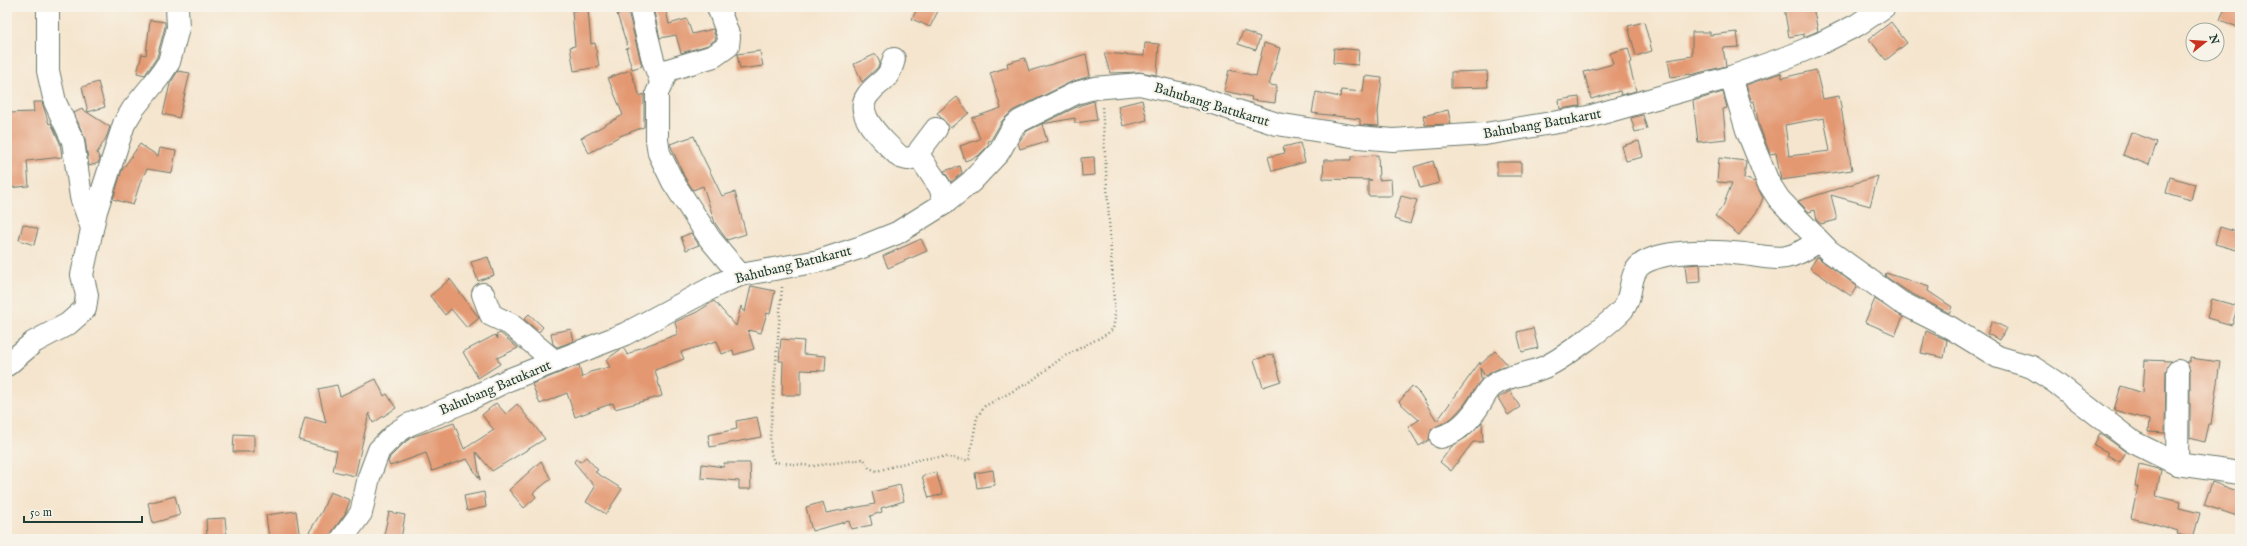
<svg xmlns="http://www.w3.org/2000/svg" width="2247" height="546" font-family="'IM FELL English',serif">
	<rect width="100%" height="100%" fill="#f7f3e8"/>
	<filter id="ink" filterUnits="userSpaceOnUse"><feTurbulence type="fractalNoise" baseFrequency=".025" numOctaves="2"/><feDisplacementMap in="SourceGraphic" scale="8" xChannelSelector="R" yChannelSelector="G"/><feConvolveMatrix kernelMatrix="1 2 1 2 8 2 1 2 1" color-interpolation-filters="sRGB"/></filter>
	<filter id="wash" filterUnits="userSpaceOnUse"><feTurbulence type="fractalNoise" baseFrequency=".012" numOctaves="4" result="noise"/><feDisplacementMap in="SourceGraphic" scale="16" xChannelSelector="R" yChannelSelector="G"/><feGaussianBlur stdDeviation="0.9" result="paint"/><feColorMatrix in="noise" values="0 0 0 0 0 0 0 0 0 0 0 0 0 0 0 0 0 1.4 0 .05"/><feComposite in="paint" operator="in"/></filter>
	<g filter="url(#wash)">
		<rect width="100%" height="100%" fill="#f5e5ce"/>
		<g id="blocks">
			<g fill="#e39871" fill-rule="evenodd">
				<polygon points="918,7 940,7 930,27 912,19"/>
				<polygon points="1784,7 1813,7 1818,31 1804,37 1804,34 1789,37"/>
				<polygon points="2225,7 2240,7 2240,28 2220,20"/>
				<polygon points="588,9 591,44 595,43 599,67 574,71 570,47 575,46 572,11"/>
				<polygon points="666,10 669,24 687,19 692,34 713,29 716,39 708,45 681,53 676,35 660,38 654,12"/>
				<polygon points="628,11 642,66 632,69 626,48 628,48 617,14"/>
				<polygon points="150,20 165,22 165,27 157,57 145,75 137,73 142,54 146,55"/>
				<polygon points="1644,22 1652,51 1636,56 1628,26"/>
				<polygon points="1891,22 1907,43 1886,60 1869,39"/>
				<polygon points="1243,31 1260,37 1256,50 1238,44"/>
				<polygon points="1692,32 1710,32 1710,35 1737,32 1739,47 1723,48 1726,66 1690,75 1690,74 1671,77 1668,60 1692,56"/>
				<polygon points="1145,43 1159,44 1157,75 1139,72 1110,73 1104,53 1144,56"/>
				<polygon points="1264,43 1280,48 1269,85 1277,86 1275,103 1251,100 1252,97 1224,91 1229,70 1256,76"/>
				<polygon points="1334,48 1359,50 1358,65 1333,63"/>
				<polygon points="1628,48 1632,62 1629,63 1636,91 1621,95 1620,91 1591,99 1584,72 1613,64 1610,53"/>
				<polygon points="760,51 763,66 740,69 737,54"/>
				<polygon points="876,54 880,63 878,67 862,82 854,64"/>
				<polygon points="1086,54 1090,76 1071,82 1012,111 1002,121 991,140 988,141 989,145 978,156 965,161 960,146 980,139 972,118 1001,108 990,73 1008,67 1007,63 1025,58 1029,71"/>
				<polygon points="630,70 640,96 644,94 644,127 620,136 589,153 581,138 623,115 608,78"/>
				<path d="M1816,70L1823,99L1839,96L1852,170L1781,180L1776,153L1770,154L1759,125L1754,101L1752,102L1746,85L1781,73L1782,78ZM1824,118L1830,151L1789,156L1785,125Z"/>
				<polygon points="178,71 190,73 179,118 163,114 170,84"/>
				<polygon points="1487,71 1488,87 1451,88 1451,72"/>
				<polygon points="1365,76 1382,78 1378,112 1379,126 1360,125 1360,119 1312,113 1316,92 1340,97 1341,90 1363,92"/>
				<polygon points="98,82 105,107 88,112 82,87"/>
				<polygon points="1723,92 1727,108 1723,109 1726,139 1698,142 1693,101"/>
				<polygon points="957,97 969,113 950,128 937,113"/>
				<polygon points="1579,97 1580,106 1560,109 1559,100"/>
				<polygon points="1142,100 1147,120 1123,126 1118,106"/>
				<polygon points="1094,101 1097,120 1075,123 1075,118 1042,124 1047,141 1020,149 1018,143 1027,131 1081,105"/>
				<polygon points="33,102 42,102 49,124 51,123 60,143 62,157 27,161 29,186 7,188 7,113 34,112"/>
				<polygon points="82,109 110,127 106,138 97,153 100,159 98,163 89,166 85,139 74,113"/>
				<polygon points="1448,110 1451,124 1425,125 1423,116"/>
				<polygon points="1643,115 1647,129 1635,132 1631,118"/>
				<polygon points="2131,132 2157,142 2149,165 2123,155"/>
				<polygon points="694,136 699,149 722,196 735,192 746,234 727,240 715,223 703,186 693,190 684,176 670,144"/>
				<polygon points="1639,141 1643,157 1626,161 1622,146"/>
				<polygon points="1300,143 1305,162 1272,171 1268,157 1285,153 1283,147"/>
				<polygon points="140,144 158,156 160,148 176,151 172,173 147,169 141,180 133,205 113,199 122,170"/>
				<polygon points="1378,155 1379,180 1391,179 1392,196 1368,196 1368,180 1372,180 1323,179 1324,160 1351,160 1351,157"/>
				<polygon points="1094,157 1095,175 1082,176 1081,158"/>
				<polygon points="1719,158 1746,161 1744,178 1755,182 1763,198 1758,210 1739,235 1715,216 1723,206 1732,183 1717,182"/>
				<polygon points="1433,161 1439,183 1420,188 1414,167"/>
				<rect x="1497" y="162" width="24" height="14"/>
				<polygon points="960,166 962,173 951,182 944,171"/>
				<polygon points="1878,176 1870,206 1831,195 1837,220 1821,224 1817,221 1815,210 1809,212 1798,201"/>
				<polygon points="2170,177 2195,184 2191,200 2166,193"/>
				<polygon points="1401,196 1417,200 1410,224 1394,219"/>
				<polygon points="23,224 38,229 34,245 19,240"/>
				<polygon points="2220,227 2240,233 2240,251 2215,244"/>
				<polygon points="691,233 699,245 686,250 681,237"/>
				<polygon points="921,239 927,251 888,268 883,256"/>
				<polygon points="488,257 494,275 478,281 471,262"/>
				<polygon points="1817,257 1857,286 1851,296 1810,268"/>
				<polygon points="1700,264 1701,282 1687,283 1685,265"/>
				<polygon points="1886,273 1929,287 1928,291 1952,307 1949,313 1907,291 1885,276"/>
				<polygon points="450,279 479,318 467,328 451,309 445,315 430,296"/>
				<polygon points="751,286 775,291 770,314 767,313 761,333 748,330 754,349 734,355 733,350 722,354 717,341 681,352 684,359 655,370 662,396 615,409 613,403 575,417 567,393 540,404 532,384 579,365 582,378 590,372 610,367 606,360 621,349 623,348 628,355 637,349 678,334 675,322 697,312 714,301 736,326 741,306 743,311 745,312"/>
				<polygon points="1875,299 1903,317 1895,335 1865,322"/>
				<polygon points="2212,299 2238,306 2232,325 2207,318"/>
				<polygon points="529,314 543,327 539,332 524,319"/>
				<polygon points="1992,321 2006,328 2000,340 1987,334"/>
				<polygon points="1533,328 1538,348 1522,352 1517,332"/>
				<polygon points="571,329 574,341 557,347 553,344 551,333"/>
				<polygon points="1926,331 1947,340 1944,358 1921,353"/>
				<polygon points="500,333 518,348 497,358 500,364 478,378 463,352 495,335 498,339 496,335"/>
				<polygon points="781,339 804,341 803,354 826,356 825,371 801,370 801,395 782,395 783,361 779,361"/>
				<polygon points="1495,351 1507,364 1485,376 1480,368 1481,380 1464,405 1452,418 1432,429 1429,440 1419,446 1408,427 1419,420 1399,402 1412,386 1420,394 1437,421 1480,362 1480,365"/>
				<polygon points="1273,354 1281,381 1263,387 1254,360"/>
				<polygon points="2190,358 2220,362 2211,424 2208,424 2204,442 2190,438 2190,371 2186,362 2190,362"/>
				<polygon points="2145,360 2171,361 2166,371 2165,433 2148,432 2149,420 2114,410 2121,386 2143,393"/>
				<polygon points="376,379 384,396 387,394 396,408 373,423 369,413 355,476 333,471 337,451 299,440 305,417 326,423 318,389 337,385 340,396"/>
				<polygon points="1510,391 1520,407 1508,415 1498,398"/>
				<polygon points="496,403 506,414 517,404 545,439 492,471 476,452 480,480 467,459 432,471 426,453 390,466 388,462 390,457 404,443 412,437 454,423 464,449 494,430 482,415"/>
				<polygon points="757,417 761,437 710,447 708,435 737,429 736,421"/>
				<polygon points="1482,422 1483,442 1473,442 1451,471 1440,462 1452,446 1467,437"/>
				<polygon points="2100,433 2126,452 2120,462 2107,455 2109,453 2094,445"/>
				<polygon points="234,434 254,435 254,452 233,452"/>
				<polygon points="586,457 598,470 595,472 622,489 606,514 586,502 595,487 574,462 576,459 580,462"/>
				<polygon points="541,461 551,479 533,493 536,497 524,508 509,490"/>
				<polygon points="724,463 750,463 751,489 739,489 739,481 701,478 702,464 724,467"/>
				<polygon points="2139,464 2161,470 2156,496 2180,502 2179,508 2200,513 2193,538 2177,534 2178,531 2159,525 2131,518 2138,487 2135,486"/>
				<polygon points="993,470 995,485 977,488 975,473"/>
				<polygon points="936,472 943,494 929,498 922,476"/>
				<polygon points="2212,482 2240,492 2240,517 2204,505"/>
				<polygon points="900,485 904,501 881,508 882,512 870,516 872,525 851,529 849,521 812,531 806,507 823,502 826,513 875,504 872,492"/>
				<polygon points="330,492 350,500 345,514 332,532 330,539 305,539 322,511"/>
				<polygon points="484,492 486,507 467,511 464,496"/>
				<polygon points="175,496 180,515 153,523 148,503"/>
				<polygon points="296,511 300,539 269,539 266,515"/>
				<polygon points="389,512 405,515 401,539 383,539"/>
				<polygon points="225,518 227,539 207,539 206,519"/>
			</g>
		</g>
	</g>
	<g filter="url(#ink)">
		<use href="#blocks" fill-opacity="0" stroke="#6a786a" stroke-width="1"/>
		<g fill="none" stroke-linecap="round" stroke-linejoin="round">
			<g stroke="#6a786a" stroke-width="24">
				<g id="minor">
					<polyline points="48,7 48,71 55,102 73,141 81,197 92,228"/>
					<polyline points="640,7 653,60 661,82"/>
					<polyline points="718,7 729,37 728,46 714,56 668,70 657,93 657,140 659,153 673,182 710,239 740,275"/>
					<path d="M894,59C888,84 879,79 867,96C853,116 887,144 900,157L907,159L919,156"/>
					<polyline points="1731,77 1747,130 1768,182 1779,199 1829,251 1900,302 1951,328 1998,357 2032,367 2055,382 2133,442 2177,464 2178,371"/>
					<polyline points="936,129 920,150 919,156 940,187 945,203"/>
					<polyline points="483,294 491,315 510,324 554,361"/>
					<polyline points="7,365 34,342 68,324 85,309 87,295 82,275 96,211 124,124 133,109 159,77 169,62 178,28 177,7"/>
					<path d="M1441,437C1459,432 1472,417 1481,402C1484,397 1487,391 1491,387C1506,375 1526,375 1542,368C1559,362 1611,323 1623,309C1634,295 1627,271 1645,262C1670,249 1717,251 1744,254C1778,259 1788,263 1818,241"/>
					<polyline points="2177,464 2240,473"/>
					<polyline points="342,539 361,513 369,477 379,450 396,433 408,425 466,401 508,380 625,334 719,284 740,275 819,261 862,247 897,233 945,203 971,182 999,152 1013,127 1020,121 1076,93 1094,88 1140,84 1195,97 1277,124 1358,137 1393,140 1485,134 1588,117 1731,77 1785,58 1819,44 1857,25 1884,7"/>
				</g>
			</g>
			<path stroke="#6a786a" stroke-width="2.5" stroke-dasharray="1 3" stroke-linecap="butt" d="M782,287L770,437L771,454L774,462L813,466L864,459L869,468L877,471C898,465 919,458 941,457C951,456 959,461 969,460L977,417L985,406L1030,382L1063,357L1107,334L1113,329L1115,318L1102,105"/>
			<use href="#minor" stroke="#fff" stroke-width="22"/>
		</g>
	</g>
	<g text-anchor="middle" stroke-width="4" stroke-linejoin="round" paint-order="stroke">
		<g font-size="14" fill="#1f3d34" stroke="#f7f3e8">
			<text transform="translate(1212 104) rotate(17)" y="5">Bahubang Batukarut</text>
			<text transform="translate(1542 123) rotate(-10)" y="5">Bahubang Batukarut</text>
			<text transform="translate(793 264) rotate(-14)" y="5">Bahubang Batukarut</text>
			<text transform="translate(495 387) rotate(-23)" y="5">Bahubang Batukarut</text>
		</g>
	</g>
	<rect width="2247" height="546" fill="none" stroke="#f7f3e8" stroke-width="24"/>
	<g transform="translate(2205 42) rotate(73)"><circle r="19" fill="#f7f3e8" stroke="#a1aaa0"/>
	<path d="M0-3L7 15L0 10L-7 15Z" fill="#c8321e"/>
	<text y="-6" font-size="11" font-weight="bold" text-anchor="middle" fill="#1f3d34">N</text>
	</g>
	<path d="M24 516v6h118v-6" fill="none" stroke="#1f3d34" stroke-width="2"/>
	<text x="30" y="516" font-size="12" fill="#1f3d34" stroke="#f7f3e8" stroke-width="3" paint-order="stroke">50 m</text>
</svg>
